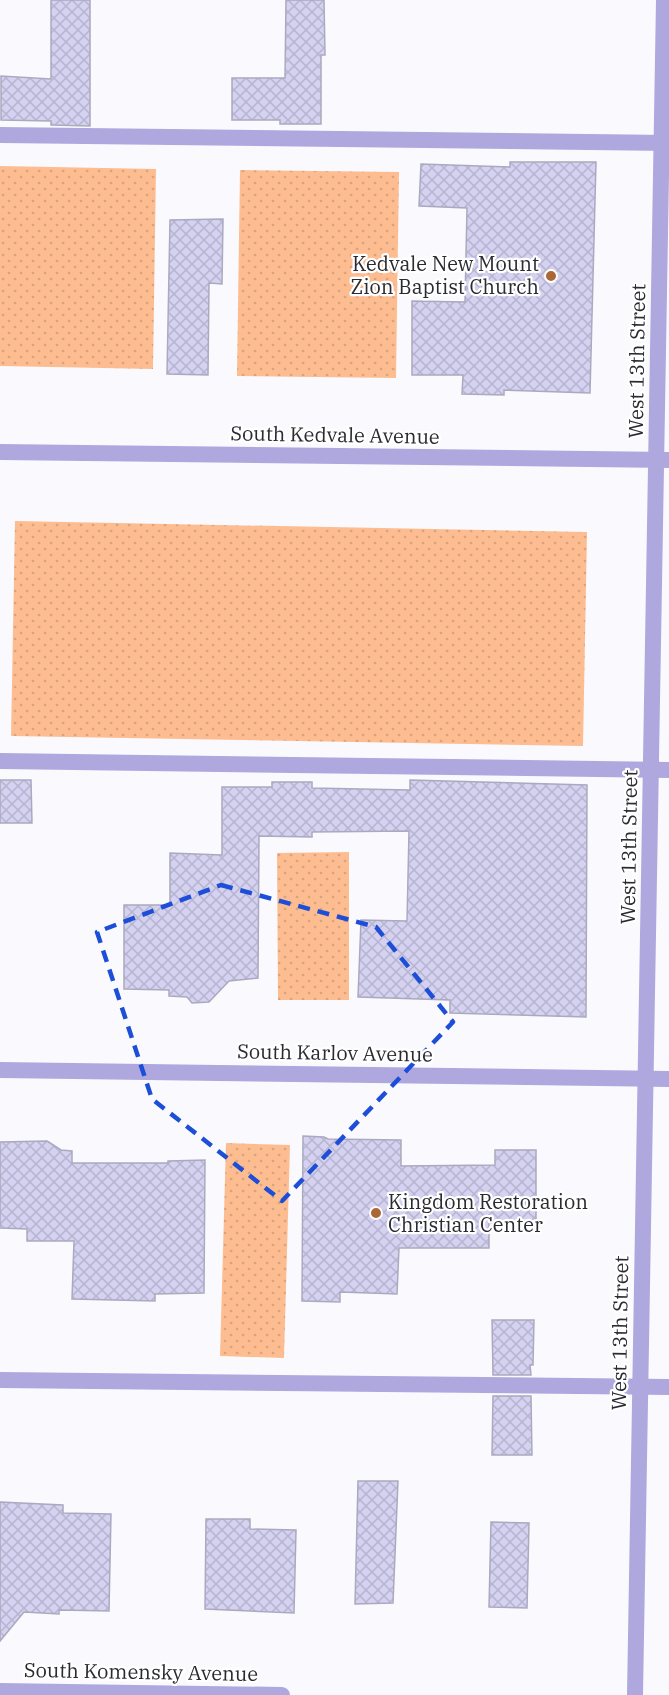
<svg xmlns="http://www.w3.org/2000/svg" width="669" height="1695" font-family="'IBM Plex Serif',serif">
	<defs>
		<pattern id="grass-dots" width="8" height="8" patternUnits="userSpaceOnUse" patternTransform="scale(1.5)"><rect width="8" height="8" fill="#fdbd91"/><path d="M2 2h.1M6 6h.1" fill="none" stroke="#d9a37e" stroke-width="1.8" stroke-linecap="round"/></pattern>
		<pattern id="building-cross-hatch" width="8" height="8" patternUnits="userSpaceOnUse" patternTransform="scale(1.5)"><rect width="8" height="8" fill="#d4d1f1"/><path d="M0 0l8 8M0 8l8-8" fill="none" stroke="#b6b4cf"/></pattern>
	</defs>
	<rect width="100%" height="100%" fill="#fafafe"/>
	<g fill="url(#grass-dots)">
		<polygon points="0,166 156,169 153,369 0,366"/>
		<polygon points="240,170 399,172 396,378 237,376"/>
		<polygon points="15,521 587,532 583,746 11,736"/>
		<polygon points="349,852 349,1000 278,1000 277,853"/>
		<polygon points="226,1143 290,1145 284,1358 220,1356"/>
	</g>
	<g fill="url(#building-cross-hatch)" stroke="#aba9bf" stroke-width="1.5">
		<polygon points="51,0 90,0 90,126 51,125 51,121 1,120 1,76 51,79"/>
		<polygon points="286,0 324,0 325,55 321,55 321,124 280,124 280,120 232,120 232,78 285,78"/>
		<polygon points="510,162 596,162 590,393 504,390 504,395 462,394 463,375 412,375 412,301 465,302 467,208 419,206 421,164 510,167"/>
		<polygon points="223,219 222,284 209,283 208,375 167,374 170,220"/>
		<polygon points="0,780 31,780 32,823 0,823"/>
		<polygon points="410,780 587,785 586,1017 450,1013 450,1000 358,997 361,920 407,921 409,831 312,832 312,837 259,836 258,978 229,981 209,1002 192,1003 187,997 169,996 169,990 124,989 124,905 170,905 170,853 222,855 222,787 272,787 272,782 312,782 312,788 410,790"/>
		<polygon points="303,1136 324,1137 328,1139 401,1140 401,1166 495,1165 495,1150 536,1150 536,1223 489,1223 489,1248 399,1248 397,1294 340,1292 340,1302 302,1301"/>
		<polygon points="47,1141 61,1150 72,1151 72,1163 168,1163 168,1161 205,1160 204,1293 155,1294 155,1301 72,1299 74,1241 27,1241 27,1229 0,1228 0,1142"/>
		<polygon points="492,1320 534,1320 533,1365 530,1365 531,1375 493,1375"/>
		<polygon points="493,1396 531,1396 532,1455 492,1455"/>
		<polygon points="358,1481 398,1481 393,1603 355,1604"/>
		<polygon points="0,1502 63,1505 63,1513 111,1514 109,1611 59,1610 59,1614 24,1612 0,1641"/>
		<polygon points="206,1519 250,1519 250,1529 296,1530 294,1613 205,1609"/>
		<polygon points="491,1522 529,1523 527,1608 489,1607"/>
	</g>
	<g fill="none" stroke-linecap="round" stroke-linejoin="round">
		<g stroke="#aea8de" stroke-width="16">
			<polyline points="0,135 669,143"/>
			<polyline points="0,761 669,770"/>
			<polyline points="0,1380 669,1387"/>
		</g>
		<g stroke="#aea8de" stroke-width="16">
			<polyline points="0,452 669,460"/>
			<polyline points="0,1070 669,1079"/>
			<polyline points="0,1691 282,1695"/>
			<polyline points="635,1695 664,0"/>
		</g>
	</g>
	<path fill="none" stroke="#1d4ed8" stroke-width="4.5" stroke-dasharray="12 8" stroke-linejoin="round" d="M221,885L376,927L453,1022L282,1201L152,1099L97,932Z"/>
	<g fill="#ab6836" stroke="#fff" stroke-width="2">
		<circle cx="551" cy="276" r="6"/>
		<circle cx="376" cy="1213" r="6"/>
	</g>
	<g text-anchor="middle" stroke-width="4.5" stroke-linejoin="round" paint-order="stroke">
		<g font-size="20" fill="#2a2a32" stroke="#fff" text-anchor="end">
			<text x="539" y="271">Kedvale New Mount<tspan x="539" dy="23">Zion Baptist Church</tspan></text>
			<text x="388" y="1209" text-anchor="start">Kingdom Restoration<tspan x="388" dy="23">Christian Center</tspan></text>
		</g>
		<g font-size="20" fill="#2a2a32" stroke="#fff">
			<text transform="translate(637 361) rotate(-89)" y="7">West 13th Street</text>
			<text transform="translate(335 435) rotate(1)" y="7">South Kedvale Avenue</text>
			<text transform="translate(629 847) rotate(-89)" y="7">West 13th Street</text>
			<text transform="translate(335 1053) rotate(1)" y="7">South Karlov Avenue</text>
			<text transform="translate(620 1333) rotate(-89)" y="7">West 13th Street</text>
			<text transform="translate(141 1672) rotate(1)" y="7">South Komensky Avenue</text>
		</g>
	</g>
</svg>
